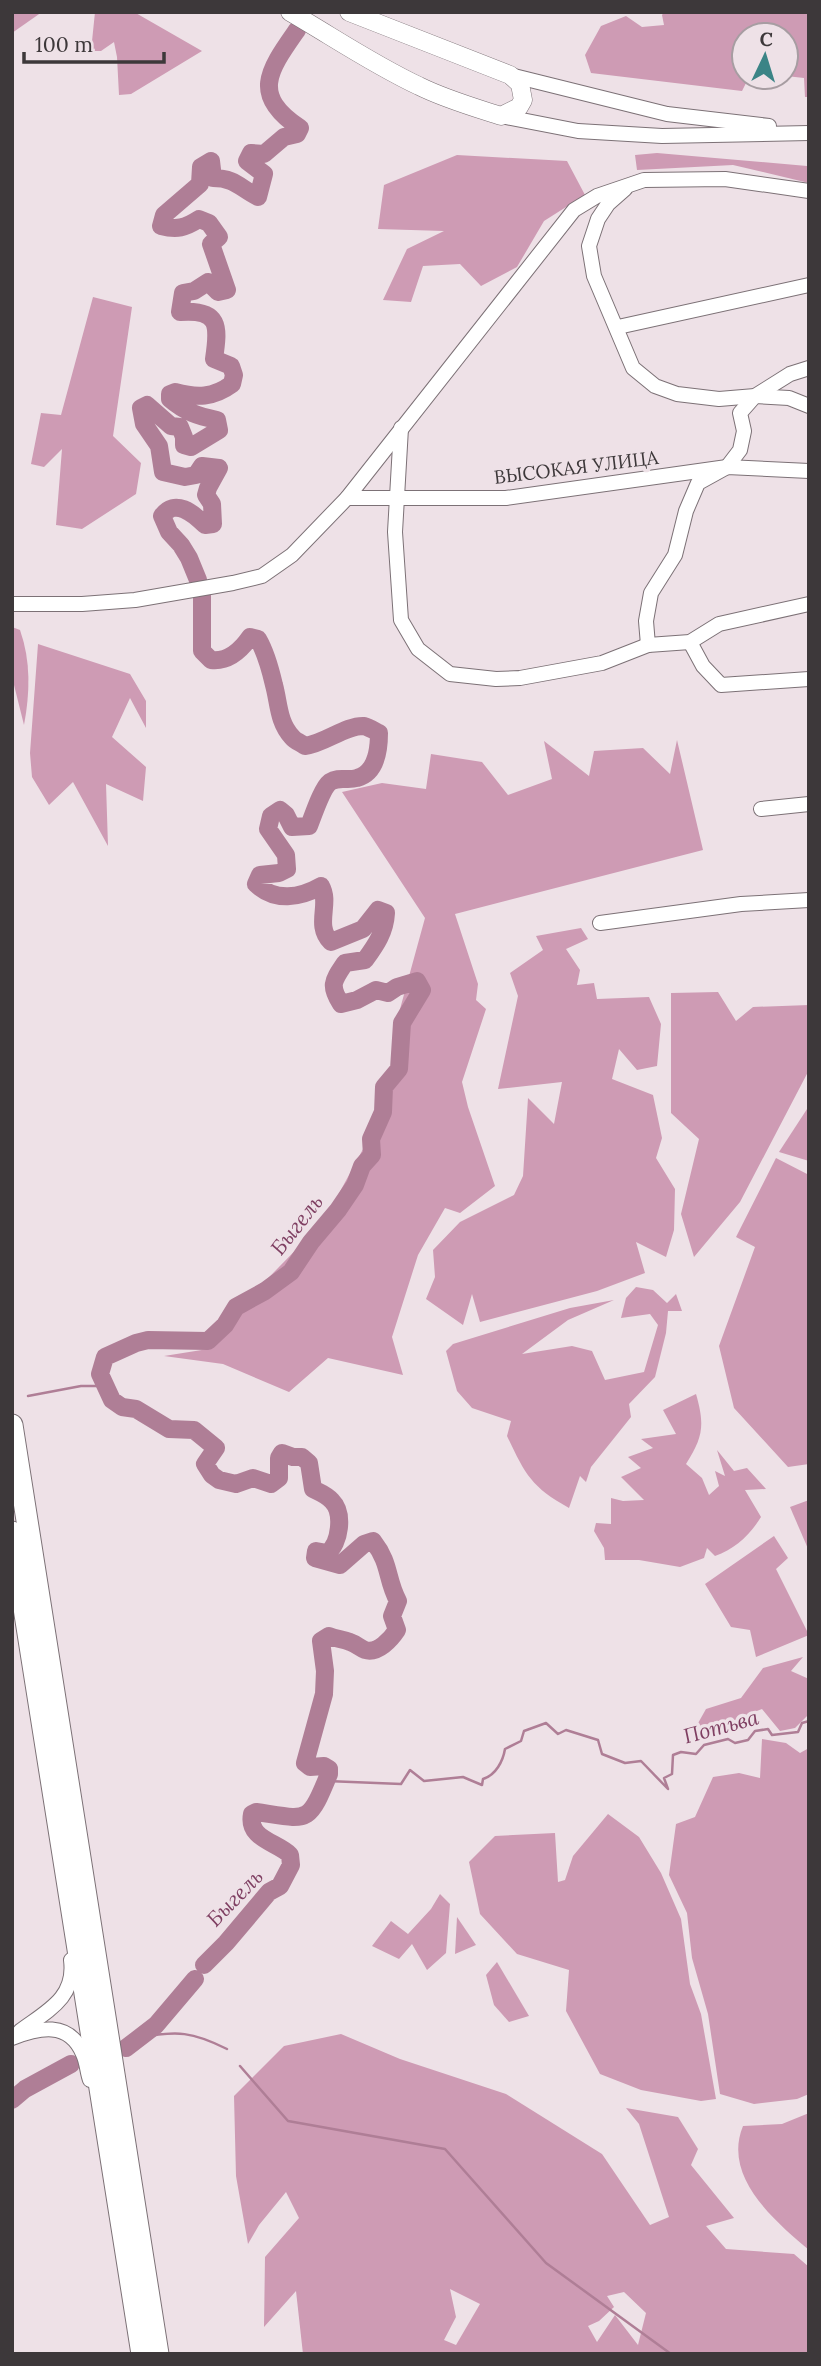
<svg xmlns="http://www.w3.org/2000/svg" width="821" height="2366" font-family="Lora,serif">
	<rect width="100%" height="100%" fill="#eee1e7"/>
	<g fill="#ce9bb4" fill-rule="evenodd">
		<polygon points="12,12 42,12 12,33"/>
		<polygon points="95,12 134,12 202,51 131,94 119,95 117,57 114,42 101,51 91,51"/>
		<polygon points="664,12 809,12 809,97 805,97 804,78 786,76 786,35 744,35 744,77 749,77 742,91 591,73 585,55 601,26 626,16 642,27 664,25 662,15"/>
		<polygon points="657,153 807,166 809,183 733,165 637,170 635,155"/>
		<polygon points="457,155 567,161 585,195 544,221 517,267 481,286 460,264 423,266 411,302 383,300 407,249 444,231 378,229 384,185"/>
		<polygon points="93,297 132,307 113,436 141,463 136,494 82,529 56,525 62,449 44,467 31,464 41,413 61,415"/>
		<path d="M12,627L20,630C31,661 30,693 24,725L12,677Z"/>
		<polygon points="38,644 130,674 146,701 146,728 130,698 112,737 146,767 143,801 106,784 108,846 73,782 49,805 32,777 30,753"/>
		<polygon points="677,740 703,850 455,914 478,984 476,1000 486,1009 462,1082 468,1107 495,1186 460,1213 445,1208 418,1255 392,1337 403,1375 328,1358 289,1392 223,1364 164,1356 208,1349 233,1314 324,1221 375,1127 397,1059 397,1020 425,918 342,792 382,783 426,789 431,754 482,762 508,795 552,779 544,741 589,776 594,751 643,748 670,774"/>
		<polygon points="581,928 588,939 566,949 580,970 577,985 594,983 597,999 649,997 661,1024 657,1066 637,1070 619,1049 612,1079 653,1095 662,1138 656,1158 675,1189 674,1230 666,1257 636,1242 645,1273 597,1291 480,1322 472,1294 463,1325 426,1299 435,1277 433,1250 460,1222 514,1195 523,1176 528,1098 554,1124 562,1082 498,1089 518,996 510,973 543,950 536,936"/>
		<polygon points="718,992 736,1021 753,1007 809,1005 809,1070 740,1202 694,1257 681,1214 699,1139 671,1113 671,993"/>
		<polygon points="809,1106 809,1161 779,1152"/>
		<polygon points="776,1158 809,1175 809,1464 788,1467 734,1408 719,1346 755,1247 736,1237"/>
		<path d="M636,1287L653,1290L667,1303L676,1294L682,1311H668L666,1333L655,1377L629,1404L631,1417L591,1467L586,1482L580,1476L569,1508C531,1487 525,1474 507,1436L511,1421L472,1408L457,1391L446,1351L453,1344L570,1308L614,1300L568,1320L522,1354L572,1346L592,1351L605,1380L644,1372L658,1325L650,1314L621,1318L626,1298Z"/>
		<path d="M696,1394C705,1425 703,1437 686,1464L702,1478L709,1495L719,1486L715,1471L725,1476L717,1450L734,1471L747,1468L766,1489L745,1490L761,1517C750,1535 735,1549 715,1556L707,1548L704,1558L680,1567L639,1560H605L604,1548L594,1531L596,1523L611,1524V1498L623,1501L644,1500L621,1477L641,1468L628,1457L653,1448L641,1439L676,1434L663,1410Z"/>
		<polygon points="809,1500 809,1551 790,1507"/>
		<polygon points="774,1536 788,1558 776,1569 809,1635 756,1657 750,1630 731,1627 705,1584"/>
		<polygon points="803,1657 791,1671 809,1679 809,1714 795,1728 780,1731 762,1709 749,1714 749,1726 711,1723 704,1732 697,1725 706,1709 741,1698 763,1668"/>
		<polygon points="762,1739 786,1743 800,1753 809,1748 809,2094 797,2099 754,2104 720,2094 708,2014 692,1958 687,1913 669,1875 676,1824 695,1817 713,1777 739,1773 760,1778"/>
		<polygon points="608,1814 639,1837 661,1873 681,1919 690,1984 701,2014 716,2099 701,2101 641,2090 600,2074 566,2011 569,1970 517,1954 480,1914 469,1862 495,1836 555,1833 558,1882 565,1880 573,1856"/>
		<polygon points="440,1894 450,1904 446,1953 427,1970 412,1944 399,1959 372,1946 391,1921 408,1934 431,1909"/>
		<polygon points="457,1917 476,1945 455,1954"/>
		<polygon points="497,1962 529,2016 509,2022 494,2005 486,1975"/>
		<path d="M341,2034L400,2059L506,2094L602,2154L650,2225L669,2217L639,2124L626,2108L678,2117L698,2149L691,2165L734,2218L706,2226L726,2249L794,2254L809,2267V2354H303L296,2291L264,2327L265,2257L299,2218L286,2192L259,2225L248,2244L236,2176L234,2096L284,2046ZM450,2289L480,2304L456,2345L444,2340L456,2317ZM624,2292L646,2313L638,2345L615,2315L597,2342L588,2326L599,2321L614,2307L607,2296Z"/>
		<path d="M809,2113V2250C775,2221 722,2177 743,2126L782,2124Z"/>
	</g>
	<g fill="none" stroke-linecap="round" stroke-linejoin="round">
		<g stroke="#af7e96" stroke-width="2.5">
			<polyline points="28,1396 81,1386 104,1386"/>
			<path d="M327,1781L401,1784L410,1770L424,1781L463,1777L482,1785L483,1779C496,1775 503,1761 505,1749L521,1741L524,1731L546,1723L558,1734L566,1730L598,1740L602,1754L625,1763L641,1761L668,1789L664,1778L672,1774L673,1755L681,1752L696,1754L704,1745L728,1739L735,1743L748,1740L755,1731L768,1729L772,1735L798,1732L802,1723L809,1721"/>
			<path d="M139,2038C177,2030 193,2032 227,2049"/>
			<polyline points="240,2066 288,2121 445,2149 546,2263 671,2354"/>
		</g>
		<g stroke="#af7e96" stroke-width="18">
			<path d="M198,580L189,558L181,545L169,532L162,516C175,498 193,513 205,525L213,524L212,504L206,495L208,488L219,468L202,466L196,475L185,477L163,472L159,446L144,424L141,408L147,405L171,426L180,427L184,437V445L191,447L219,430L217,420C198,416 185,412 170,399V394L175,392C197,398 213,398 232,384L234,375L231,366L214,359C219,326 220,309 180,312L183,293L194,291L208,282L218,292L227,290L211,244L219,237L209,223L199,219C185,228 177,230 161,226L164,215L200,184L201,167L211,161L213,178C235,178 240,188 258,197L264,174L247,161L251,153L264,154L284,137L297,134L300,128C250,95 269,70 297,30"/>
			<path d="M202,596V651L211,660C228,662 241,650 250,637L258,639C265,651 271,672 274,685C279,703 278,722 292,737C295,741 301,743 305,746C324,744 346,725 364,726C368,727 375,731 379,733C379,750 376,773 357,778C347,781 339,776 330,782C322,788 313,816 309,826L292,827L286,815L280,810L271,816L268,829L286,855L287,869L279,873L260,875L256,884C275,902 300,898 321,886C331,904 314,925 331,942L363,929L378,910L386,913C385,932 376,945 365,960L345,963C333,981 329,985 341,1004L357,1000L376,990L388,993L397,987L417,981L422,990L402,1023L399,1069L384,1087L383,1112L371,1139L372,1155L362,1166L355,1185L338,1210L311,1242L291,1272L265,1291L236,1307L225,1325L208,1341L148,1340L136,1343L105,1357L100,1374L112,1400L122,1407L136,1409L169,1429L194,1430L216,1448L205,1464L212,1475L219,1480L236,1484L253,1478L271,1484L279,1478V1458L282,1453L293,1457H302L309,1463L313,1489C319,1492 327,1495 332,1501C344,1513 340,1544 327,1553L316,1551L315,1558L340,1565L364,1544L373,1541C391,1564 386,1579 398,1601L392,1616L397,1630C391,1639 378,1654 365,1650C360,1648 356,1644 350,1642C343,1639 336,1639 329,1636L321,1641L325,1671L324,1694L305,1763L310,1767L324,1766L329,1769V1774C308,1825 309,1820 256,1812L252,1814C247,1839 277,1842 290,1855L291,1865L280,1886L269,1892L226,1943L204,1965"/>
			<polyline points="126,2048 156,2025 195,1979"/>
			<polyline points="12,2100 25,2089 71,2064"/>
		</g>
		<g stroke="#7c7176" stroke-width="16">
			<g id="minor">
				<polyline points="510,75 667,114 769,126"/>
				<polyline points="501,116 578,131 662,136 809,133"/>
				<polyline points="625,189 608,204 598,219 589,246 594,276 633,368 655,386 677,394 719,399 755,396 790,374 809,368"/>
				<polyline points="618,327 809,285"/>
				<polyline points="401,428 395,532 401,620 418,649 450,674 496,679 520,678 602,663 648,645 690,642 719,624 809,604"/>
				<polyline points="347,498 506,498 727,467 809,471"/>
				<polyline points="12,604 82,604 135,600 233,583 262,576 292,555 347,498 574,210 597,196 644,180 725,179 809,191"/>
				<polyline points="690,642 703,666 721,685 809,679"/>
				<polyline points="648,645 646,621 651,593 675,555 686,511 698,483 727,467 740,450 744,431 740,413 755,396 789,398 809,406"/>
				<polyline points="761,809 809,804"/>
				<polyline points="600,923 741,904 809,900"/>
				<path d="M20,2031C47,2011 76,1998 71,1960"/>
				<path d="M12,2038C38,2028 69,2020 83,2054C87,2062 87,2072 90,2080"/>
			</g>
		</g>
		<g stroke="#7c7176" stroke-width="19">
			<path id="major" d="M290,12C333,37 374,65 419,86C445,99 473,107 501,116L519,107L523,100L520,84L510,75L349,12"/>
		</g>
		<g stroke="#7c7176" stroke-width="23">
			<g id="highway">
				<polyline points="12,1425 158,2354"/>
				<polyline points="12,1532 142,2354"/>
			</g>
		</g>
		<use href="#minor" stroke="#fff" stroke-width="14"/>
		<use href="#major" stroke="#fff" stroke-width="18"/>
		<use href="#highway" stroke="#fff" stroke-width="21"/>
	</g>
	<g text-anchor="middle" stroke-width="7" stroke-linejoin="round" paint-order="stroke">
		<g font-size="19" fill="#3d383a" stroke="#eee1e7">
			<text transform="translate(576 467) rotate(-7)" y="7">ВЫСОКАЯ УЛИЦА</text>
		</g>
		<g font-size="21" font-style="italic" fill="#7f3f62" stroke="#eee1e7">
			<text transform="translate(297 1225) rotate(-52)" y="7">Быгель</text>
			<text transform="translate(721 1727) rotate(-15)" y="7">Потьва</text>
			<text transform="translate(235 1898) rotate(-46)" y="7">Быгель</text>
		</g>
	</g>
	<rect width="821" height="2366" fill="none" stroke="#3d383a" stroke-width="28"/>
	<g transform="translate(765 56) rotate(4)"><circle r="33" fill="#eee1e7" stroke="#a79da2" stroke-width="2"/>
	<path d="M0-5L12 26L0 18L-12 26Z" fill="#3b8486"/>
	<text y="-10" font-size="19" font-weight="bold" text-anchor="middle" fill="#3d383a">С</text>
	</g>
	<path d="M24 52v10h140v-10" fill="none" stroke="#3d383a" stroke-width="3.5"/>
	<text x="35" y="52" font-size="21" fill="#3d383a" stroke="#eee1e7" stroke-width="5" paint-order="stroke">100 m</text>
</svg>
